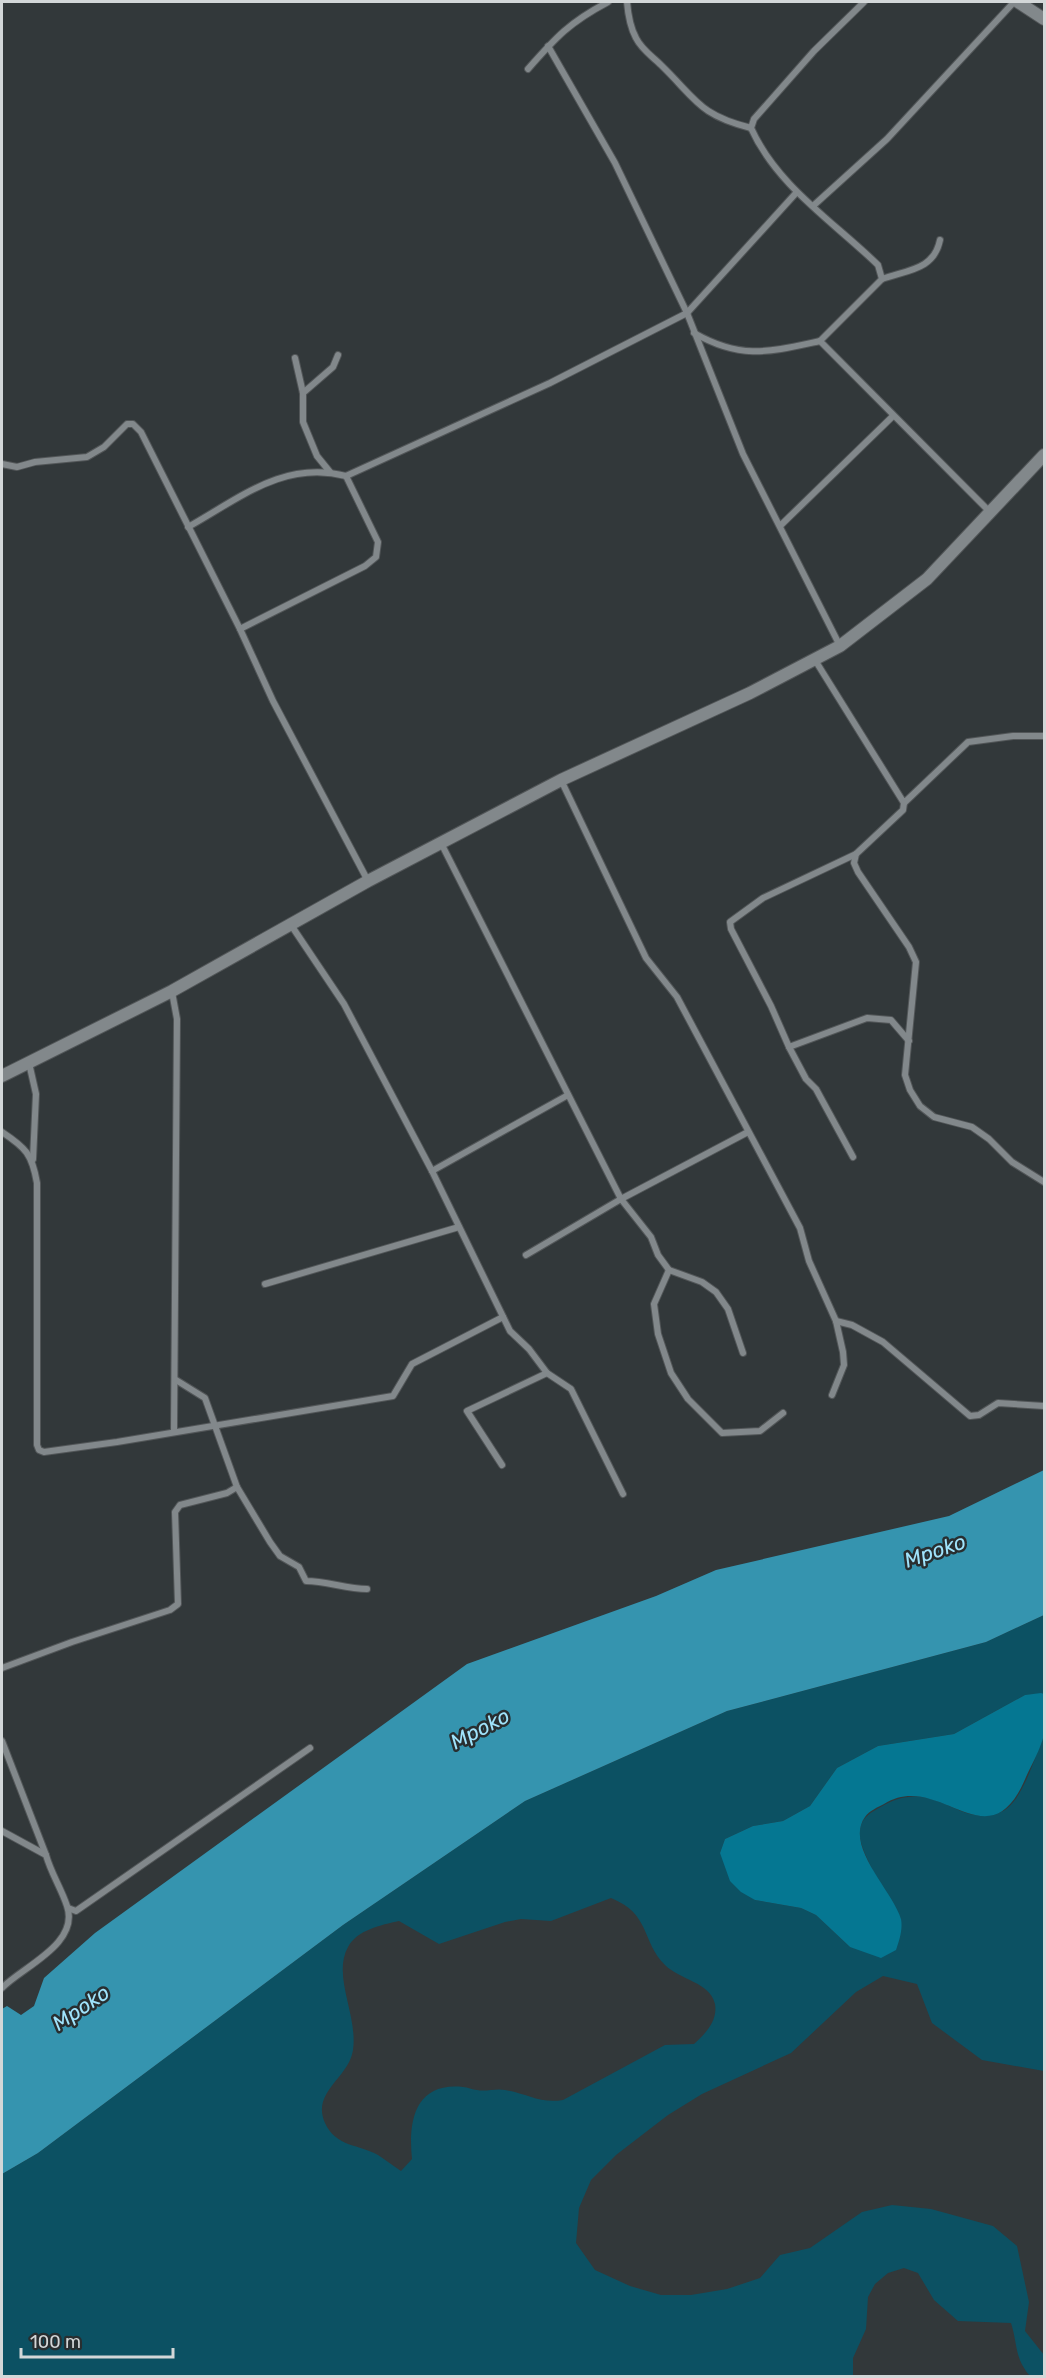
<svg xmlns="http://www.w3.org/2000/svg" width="1046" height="2378" font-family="Rubik,sans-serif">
	<rect width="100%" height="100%" fill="#32383a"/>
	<path fill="#0c5163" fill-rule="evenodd" d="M1044,1615V1694L1025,1695L954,1734L878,1746L837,1768L810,1806L783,1821L753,1826L725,1839L720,1853L755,1900L801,1908L816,1915L850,1947L901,1919C891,1901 855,1847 860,1829C862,1819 868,1814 877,1809C935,1772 955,1830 1001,1812C1022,1804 1036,1754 1044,1734V2071L982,2060L932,2023L917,1984L883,1976L856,1992L791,2053L702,2094L668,2115L616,2155L591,2180L579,2208L576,2243L595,2270L630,2286L661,2295H691L727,2289L760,2278L780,2255L810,2248L862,2212L892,2205L931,2209L993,2226L1017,2246L1029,2302L1025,2331L1044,2355V2376H1030C1014,2357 1018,2345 1011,2323L958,2321L934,2300L918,2273L904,2268L888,2273L875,2284L868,2297L866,2329L853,2358V2376H2V2174L38,2153L343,1925L525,1801L727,1711L986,1642ZM611,1898C651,1914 641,1941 665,1965C680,1980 710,1982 715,2004C718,2021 705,2034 694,2044L665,2045L563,2100C540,2104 526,2093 505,2090C496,2088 486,2092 477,2090C472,2090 468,2087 463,2087C415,2082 408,2121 412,2159L401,2171C393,2166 386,2160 378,2155C358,2144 336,2147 325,2123C311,2092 349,2078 353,2050C358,2015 332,1976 348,1947C357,1930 381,1925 399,1921L439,1944L505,1922L521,1919L551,1921Z"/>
	<path fill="#057792" d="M1041,1693L1044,1694C1045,1707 1046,1723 1044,1735C1040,1750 1032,1764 1026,1777C989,1867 940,1769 884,1804C878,1807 869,1811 865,1817C844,1846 893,1891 901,1919C903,1930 899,1941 896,1950L881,1958L850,1947L816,1915L801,1908L755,1900L741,1892L730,1881L720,1853L725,1839L753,1826L783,1821L810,1806L837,1768L878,1746L954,1734L1025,1695Z"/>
	<polygon fill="#3594af" points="1044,1470 1044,1615 986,1642 727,1711 525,1801 343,1925 38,2153 2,2174 2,2009 7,2006 21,2015 34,2006 44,1978 95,1933 467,1664 656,1596 716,1570 949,1516"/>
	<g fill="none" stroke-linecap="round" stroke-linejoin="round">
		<g stroke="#525658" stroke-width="8">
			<g id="street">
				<path d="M627,2C628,14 630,27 636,38C642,50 652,56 661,65C697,100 699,115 751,128"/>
				<path d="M864,2L814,51L754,119L751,128C777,186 834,222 878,265L882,279L820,341L990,512"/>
				<polyline points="548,46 615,163 687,313 743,454 840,646"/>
				<path d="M528,69C556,37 570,22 608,2"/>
				<polyline points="813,206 887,139 1014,2"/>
				<path d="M882,279C907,270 934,270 940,240"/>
				<path d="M694,333C741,360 769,352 820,341"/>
				<polyline points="295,358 303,393 303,422 317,456 330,472"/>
				<polyline points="303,393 333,367 338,355"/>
				<polyline points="2,464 17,467 35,462 87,457 104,447 127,424 133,424 141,432 240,629 273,701 368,881"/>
				<polyline points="780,526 893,416"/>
				<path d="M188,527C240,498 284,460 346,476"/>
				<polyline points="240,629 365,566 376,557 378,542 346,476 550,383 687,313 796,193"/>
				<polyline points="815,660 904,803 968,742 1013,736 1044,736"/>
				<polyline points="561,780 646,958 677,997 800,1228 809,1261 836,1321 843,1352 844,1365 832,1395"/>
				<polyline points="904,803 903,810 856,854 854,863 858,872 909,947 916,962 905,1075 910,1090 920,1106 934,1117 972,1127 989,1139 1012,1162 1044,1182"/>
				<polyline points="441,843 621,1199 651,1237 658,1255 669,1270 702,1282 716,1292 728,1309 743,1353"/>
				<polyline points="291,925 344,1004 432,1171 510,1331 529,1349 547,1373 571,1389 623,1494"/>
				<polyline points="172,992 177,1019 174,1431"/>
				<polyline points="789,1047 867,1018 891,1020 909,1041"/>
				<polyline points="29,1063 36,1094 33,1159"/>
				<path d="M2,1132C26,1148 32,1154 37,1183V1445L39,1450L44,1452L117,1442L393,1396L412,1364L503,1317"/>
				<polyline points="853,1157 816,1089 806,1079 789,1047 771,1006 731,929 730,922 763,898 856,854"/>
				<polyline points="432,1171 568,1095"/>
				<polyline points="526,1255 621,1199 748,1132"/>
				<polyline points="669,1270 654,1304 658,1334 671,1373 688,1399 722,1433 760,1431 783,1413"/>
				<polyline points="265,1284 459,1227"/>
				<polyline points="836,1321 852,1325 883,1342 970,1416 979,1415 998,1403 1044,1406"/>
				<path d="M176,1380L205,1398L237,1487L270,1542L280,1556L299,1567L306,1581C327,1581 346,1589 367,1589"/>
				<polyline points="502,1465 467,1411 547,1373"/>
				<polyline points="2,1668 72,1642 170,1610 178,1604 175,1512 180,1505 227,1493 237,1487"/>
				<polyline points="2,1741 46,1855"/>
				<path d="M2,1831L46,1855C51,1873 61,1888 67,1906C80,1944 22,1967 2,1988"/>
				<polyline points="68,1908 76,1911 310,1748"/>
			</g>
		</g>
		<g stroke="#525658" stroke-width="14">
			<g id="secondary">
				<polyline points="1018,2 1044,19"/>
				<polyline points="2,1076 172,991 368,881 561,780 750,693 840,646 927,579 1044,455"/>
			</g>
		</g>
		<use href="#street" stroke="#82888b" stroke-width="6"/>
		<use href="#secondary" stroke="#82888b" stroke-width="12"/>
	</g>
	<g text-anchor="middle" stroke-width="5" stroke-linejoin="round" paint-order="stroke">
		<g font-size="21" font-style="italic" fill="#a0e4fc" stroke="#282e30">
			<text transform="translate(935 1551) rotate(-19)" y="7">Mpoko</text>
			<text transform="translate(480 1729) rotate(-28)" y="7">Mpoko</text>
			<text transform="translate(81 2008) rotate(-34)" y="7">Mpoko</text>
		</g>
	</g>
	<rect width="1046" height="2378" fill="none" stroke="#d3d7d8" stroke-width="6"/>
	<path d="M21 2348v9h152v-9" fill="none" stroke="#d3d7d8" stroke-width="3"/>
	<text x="30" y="2348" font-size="18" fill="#d3d7d8" stroke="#282e30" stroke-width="4.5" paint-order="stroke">100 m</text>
</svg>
